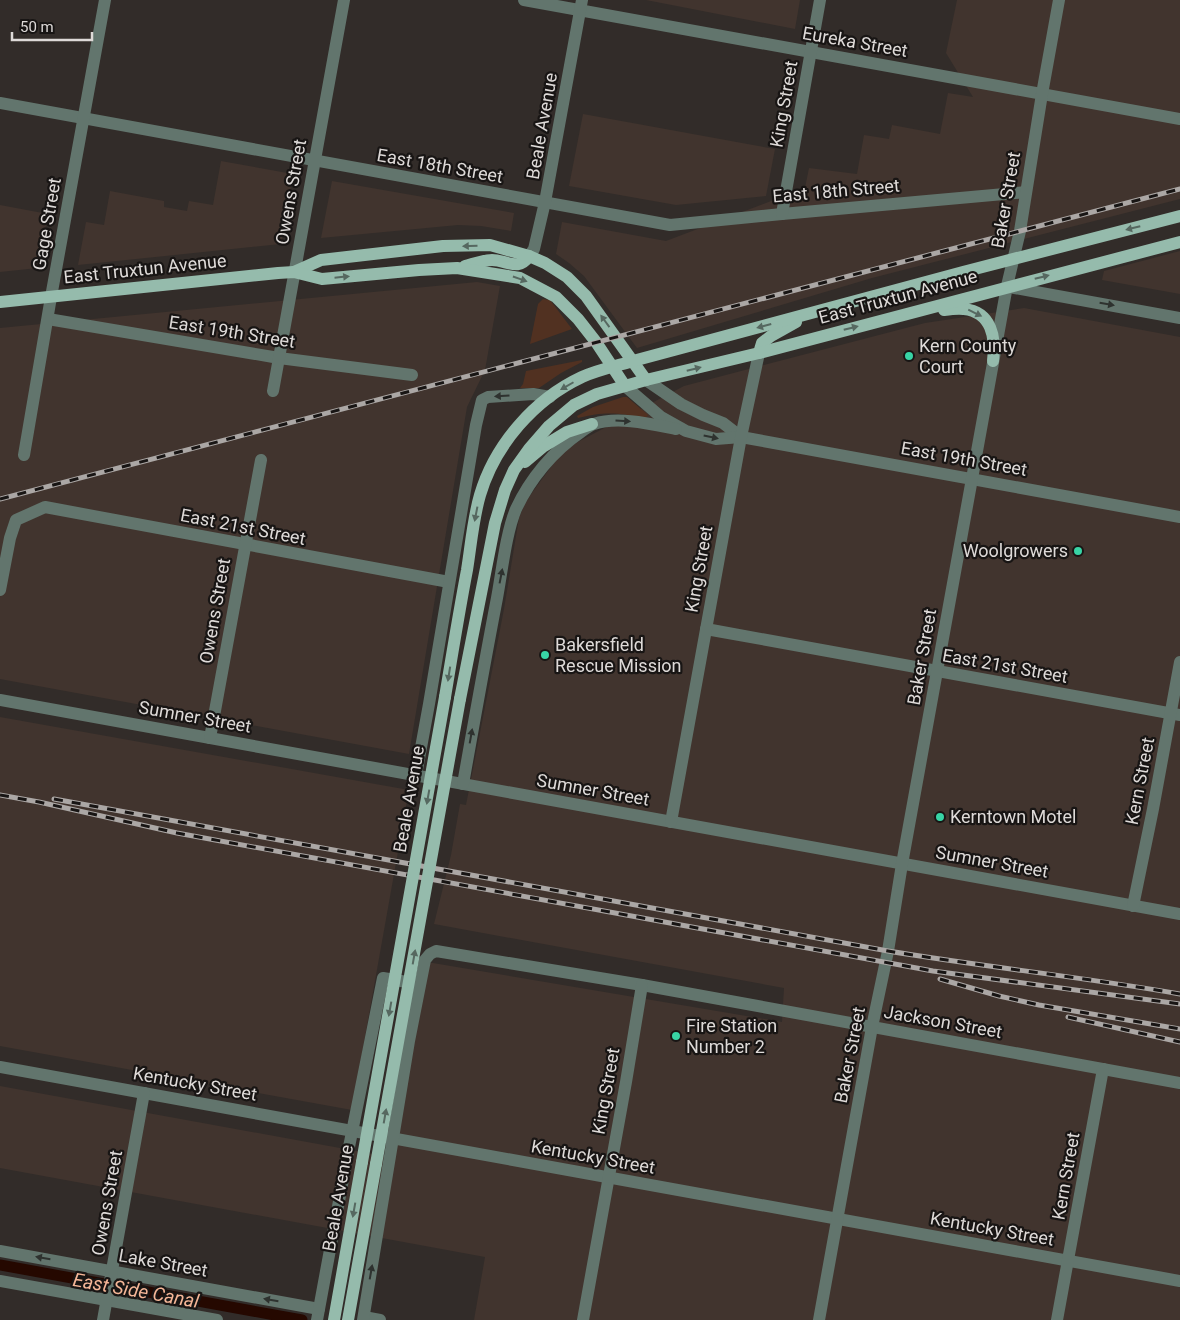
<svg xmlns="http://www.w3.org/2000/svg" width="1180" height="1320" font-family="Roboto,sans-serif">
	<rect width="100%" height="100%" fill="#322c29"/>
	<g fill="#41342e">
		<polygon points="646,0 800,0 795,29"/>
		<polygon points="957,0 1180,0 1180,199 872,278 637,348 584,276 569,263 556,254 562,222 666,241 805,188 809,168 857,174 864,135 889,139 892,125 940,134 948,93 973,97 946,53"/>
		<polygon points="583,114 775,149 766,196 676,205 569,186"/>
		<polygon points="221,161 293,174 281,244 78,265 86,222 104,225 110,191 164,201 164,207 187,211 189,201 213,205"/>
		<polygon points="332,181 514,213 511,231 481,226 458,225 321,238"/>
		<polygon points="0,205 48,214 38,268 0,272"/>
		<polygon points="1180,251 1180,294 1102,280 1104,271"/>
		<polygon points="477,282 500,286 485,370 467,407 409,754 0,679 0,328"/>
		<polygon points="1024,308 1180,337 1180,1320 474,1320 485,1257 0,1168 0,1086 389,1157 427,962 782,1022 784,988 434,924 451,855 460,804 466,805 504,609 519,518 525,503 534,490 559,456 574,444 684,386 925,323"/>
		<polygon points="0,717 409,790 352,1110 0,1046"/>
	</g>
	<g fill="#513121">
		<polygon points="543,299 550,300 572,329 530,344 538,304"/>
		<polygon points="582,360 582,362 561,373 539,388 520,388 523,384 526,371"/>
		<path d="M623,397H627L648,415L646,418C618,413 606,411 578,418L577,416L593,407Z"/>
	</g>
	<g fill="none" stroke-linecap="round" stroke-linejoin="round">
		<polyline stroke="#250800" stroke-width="11" points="0,1265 302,1320"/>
		<g stroke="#62756d" stroke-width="12">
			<polyline points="524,0 1180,119"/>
			<polyline points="0,103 670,225 782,214 1026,192"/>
			<polyline points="782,214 820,0"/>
			<polyline points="529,256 534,249 545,202 582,0"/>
			<polyline points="1009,287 1180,318"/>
			<polyline points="48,319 279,358 412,375"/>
			<polyline points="646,380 681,404 703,415 723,423 741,437"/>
			<polyline points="625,386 661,417 686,431 716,439 741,437 1180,517"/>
			<polyline points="273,391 344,0"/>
			<polyline points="24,455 51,297 105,0"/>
			<polyline points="0,590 10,538 16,520 45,507 449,582"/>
			<polyline points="706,629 1180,715"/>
			<polyline points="0,700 1180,914"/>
			<polyline points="210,738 261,460"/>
			<polyline points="416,775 429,704 476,425 482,400 488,397 533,394 550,397"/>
			<path d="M463,784C474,722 485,660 497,598C502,571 506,533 516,509C530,479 553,451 581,432C585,429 589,426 594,424C618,416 651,424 676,429"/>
			<polyline points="671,822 741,437 759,353"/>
			<polyline points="1133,906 1153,809 1180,662"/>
			<polyline points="0,1067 1180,1281"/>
			<polyline points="0,1251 319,1309"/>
			<polyline points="0,1281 217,1320"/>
			<polyline points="364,1317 380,1320"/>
			<polyline points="103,1320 144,1093"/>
			<polyline points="317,1320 349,1147 383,978 419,984"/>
			<polyline points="363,1320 409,1041 425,960 430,954 436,951 642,985 1180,1083"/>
			<polyline points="583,1320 626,1082 642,985"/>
			<polyline points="819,1320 872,1027 888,951 902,864 1007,286 1020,231 1042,94 1059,0"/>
			<polyline points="1057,1320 1103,1069"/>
		</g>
		<g stroke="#95bbac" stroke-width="12">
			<path d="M465,266C473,264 484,260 492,260C507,260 518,272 529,256"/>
			<polyline points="294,272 321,260 443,246 490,245 529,256 545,263 567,277 586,296 646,380"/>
			<polyline points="0,302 278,273 294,272 322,279 419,270 457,268 520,278 556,297 578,319 596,342 625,386"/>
			<path d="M944,310C951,309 958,308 964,309C992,312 996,338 993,361"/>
			<polyline points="759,353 762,343 771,336 796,322"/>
			<polyline points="525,462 544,446 567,432 592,424"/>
			<path d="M445,697C452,655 459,612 467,570C471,545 473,519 480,495C495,444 535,399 582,377C598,370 616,366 633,361L963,272L1180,216"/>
			<polyline points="460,699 495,523 505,490 514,470 529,449 549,426 574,405 597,394 646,380 759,353 1180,242"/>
			<polyline points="334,1320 362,1162"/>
			<polyline points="348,1320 376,1164"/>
		</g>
		<g stroke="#aba7a5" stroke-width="5">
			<g id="rail">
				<polyline points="0,499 1180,189"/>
				<polyline points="0,795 39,802 177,833 933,971 1180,1004"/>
				<path d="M54,799L888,951C985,967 1083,977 1180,994"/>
				<polyline points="940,979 999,996 1039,1005 1180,1029"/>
				<polyline points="1068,1017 1180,1042"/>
			</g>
		</g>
		<use href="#rail" stroke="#181514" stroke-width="3" stroke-dasharray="9" stroke-linecap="butt"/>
		<g stroke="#95bbac" stroke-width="12">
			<polyline points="362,1162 445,697"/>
			<polyline points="376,1164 460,699"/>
		</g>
	</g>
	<defs><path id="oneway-solid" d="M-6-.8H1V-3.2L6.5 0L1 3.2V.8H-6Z" transform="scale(1.25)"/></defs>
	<g fill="#566860">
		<use href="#oneway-solid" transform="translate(1133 228) rotate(166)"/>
		<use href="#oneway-solid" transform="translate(470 246) rotate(178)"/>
		<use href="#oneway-solid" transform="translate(342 277) rotate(-6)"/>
		<use href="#oneway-solid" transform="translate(1042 277) rotate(-14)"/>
		<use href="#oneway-solid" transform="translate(520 279) rotate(19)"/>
		<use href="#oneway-solid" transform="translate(975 313) rotate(26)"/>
		<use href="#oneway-solid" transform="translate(605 321) rotate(-126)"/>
		<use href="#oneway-solid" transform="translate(764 326) rotate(165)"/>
		<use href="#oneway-solid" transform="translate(851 328) rotate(-14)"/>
		<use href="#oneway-solid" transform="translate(694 369) rotate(-14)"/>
		<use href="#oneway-solid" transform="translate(567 386) rotate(150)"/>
		<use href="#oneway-solid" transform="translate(476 514) rotate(101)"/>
		<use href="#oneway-solid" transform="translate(449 674) rotate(99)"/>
		<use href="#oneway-solid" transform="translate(428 797) rotate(100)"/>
		<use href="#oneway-solid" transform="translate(414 957) rotate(-80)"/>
		<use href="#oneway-solid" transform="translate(390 1009) rotate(100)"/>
		<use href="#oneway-solid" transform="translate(385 1116) rotate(-80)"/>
		<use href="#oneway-solid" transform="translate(354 1210) rotate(100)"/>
	</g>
	<g fill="#2e322f">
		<use href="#oneway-solid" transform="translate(1107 304) rotate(10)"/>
		<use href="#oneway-solid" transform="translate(502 396) rotate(176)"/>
		<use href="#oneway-solid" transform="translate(623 421) rotate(3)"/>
		<use href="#oneway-solid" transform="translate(711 437) rotate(12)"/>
		<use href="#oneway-solid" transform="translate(501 576) rotate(-79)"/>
		<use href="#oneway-solid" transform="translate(471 736) rotate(-80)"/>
		<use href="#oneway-solid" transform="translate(43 1258) rotate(-170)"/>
		<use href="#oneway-solid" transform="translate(371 1272) rotate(-80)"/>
		<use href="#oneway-solid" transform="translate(271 1300) rotate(-170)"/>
	</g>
	<g fill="#38d4a5" stroke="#181514" stroke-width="2">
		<circle cx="909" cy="356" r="5"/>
		<circle cx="1078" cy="551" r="5"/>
		<circle cx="545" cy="655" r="5"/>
		<circle cx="940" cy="817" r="5"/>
		<circle cx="676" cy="1036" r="5"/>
	</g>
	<g text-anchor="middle" stroke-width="4.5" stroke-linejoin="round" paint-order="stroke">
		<g font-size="18" fill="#dedad8" stroke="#181514">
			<text transform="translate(855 42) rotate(10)" y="6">Eureka Street</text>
			<text transform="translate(784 104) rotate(-80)" y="6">King Street</text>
			<text transform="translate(542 126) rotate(-80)" y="6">Beale Avenue</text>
			<text transform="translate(440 166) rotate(10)" y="6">East 18th Street</text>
			<text transform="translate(836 191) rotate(-5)" y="6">East 18th Street</text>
			<text transform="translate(291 192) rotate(-80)" y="6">Owens Street</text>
			<text transform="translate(1006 200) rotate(-80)" y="6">Baker Street</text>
			<text transform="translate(47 224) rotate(-80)" y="6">Gage Street</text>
			<text transform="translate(145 269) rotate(-6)" y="6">East Truxtun Avenue</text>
			<text transform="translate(898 297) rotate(-15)" y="6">East Truxtun Avenue</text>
			<text transform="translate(232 332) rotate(9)" y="6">East 19th Street</text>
			<text transform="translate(964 459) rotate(10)" y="6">East 19th Street</text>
			<text transform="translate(243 527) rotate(11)" y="6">East 21st Street</text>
			<text transform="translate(699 569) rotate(-80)" y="6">King Street</text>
			<text transform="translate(215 611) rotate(-80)" y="6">Owens Street</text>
			<text transform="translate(922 657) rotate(-80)" y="6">Baker Street</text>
			<text transform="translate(1005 666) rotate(10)" y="6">East 21st Street</text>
			<text transform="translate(195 717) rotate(10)" y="6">Sumner Street</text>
			<text transform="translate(1140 781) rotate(-79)" y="6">Kern Street</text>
			<text transform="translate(593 790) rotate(10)" y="6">Sumner Street</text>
			<text transform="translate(409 799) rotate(-80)" y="6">Beale Avenue</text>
			<text transform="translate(992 862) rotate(10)" y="6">Sumner Street</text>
			<text transform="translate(943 1022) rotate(10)" y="6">Jackson Street</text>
			<text transform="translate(850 1055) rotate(-79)" y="6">Baker Street</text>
			<text transform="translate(195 1084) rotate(10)" y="6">Kentucky Street</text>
			<text transform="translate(606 1091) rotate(-80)" y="6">King Street</text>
			<text transform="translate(593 1157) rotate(10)" y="6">Kentucky Street</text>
			<text transform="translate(1066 1176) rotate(-80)" y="6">Kern Street</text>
			<text transform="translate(338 1198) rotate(-80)" y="6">Beale Avenue</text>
			<text transform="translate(107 1203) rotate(-80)" y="6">Owens Street</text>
			<text transform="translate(992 1229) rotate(10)" y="6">Kentucky Street</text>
			<text transform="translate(163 1263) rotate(10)" y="6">Lake Street</text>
		</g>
		<g font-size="18" fill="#dedad8" stroke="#181514" text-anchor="start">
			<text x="919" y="352">Kern County<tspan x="919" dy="21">Court</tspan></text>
			<text x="1068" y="557" text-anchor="end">Woolgrowers</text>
			<text x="555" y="651">Bakersfield<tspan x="555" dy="21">Rescue Mission</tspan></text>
			<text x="950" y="823">Kerntown Motel</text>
			<text x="686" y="1032">Fire Station<tspan x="686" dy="21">Number 2</tspan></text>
		</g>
		<g font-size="19" font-style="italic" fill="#f5b697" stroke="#181514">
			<text transform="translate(136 1290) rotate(10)" y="7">East Side Canal</text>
		</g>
	</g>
	<path d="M12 32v8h80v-8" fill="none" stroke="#dedad8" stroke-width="2.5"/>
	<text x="20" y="32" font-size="15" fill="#dedad8" stroke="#181514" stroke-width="4" paint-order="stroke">50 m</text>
</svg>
